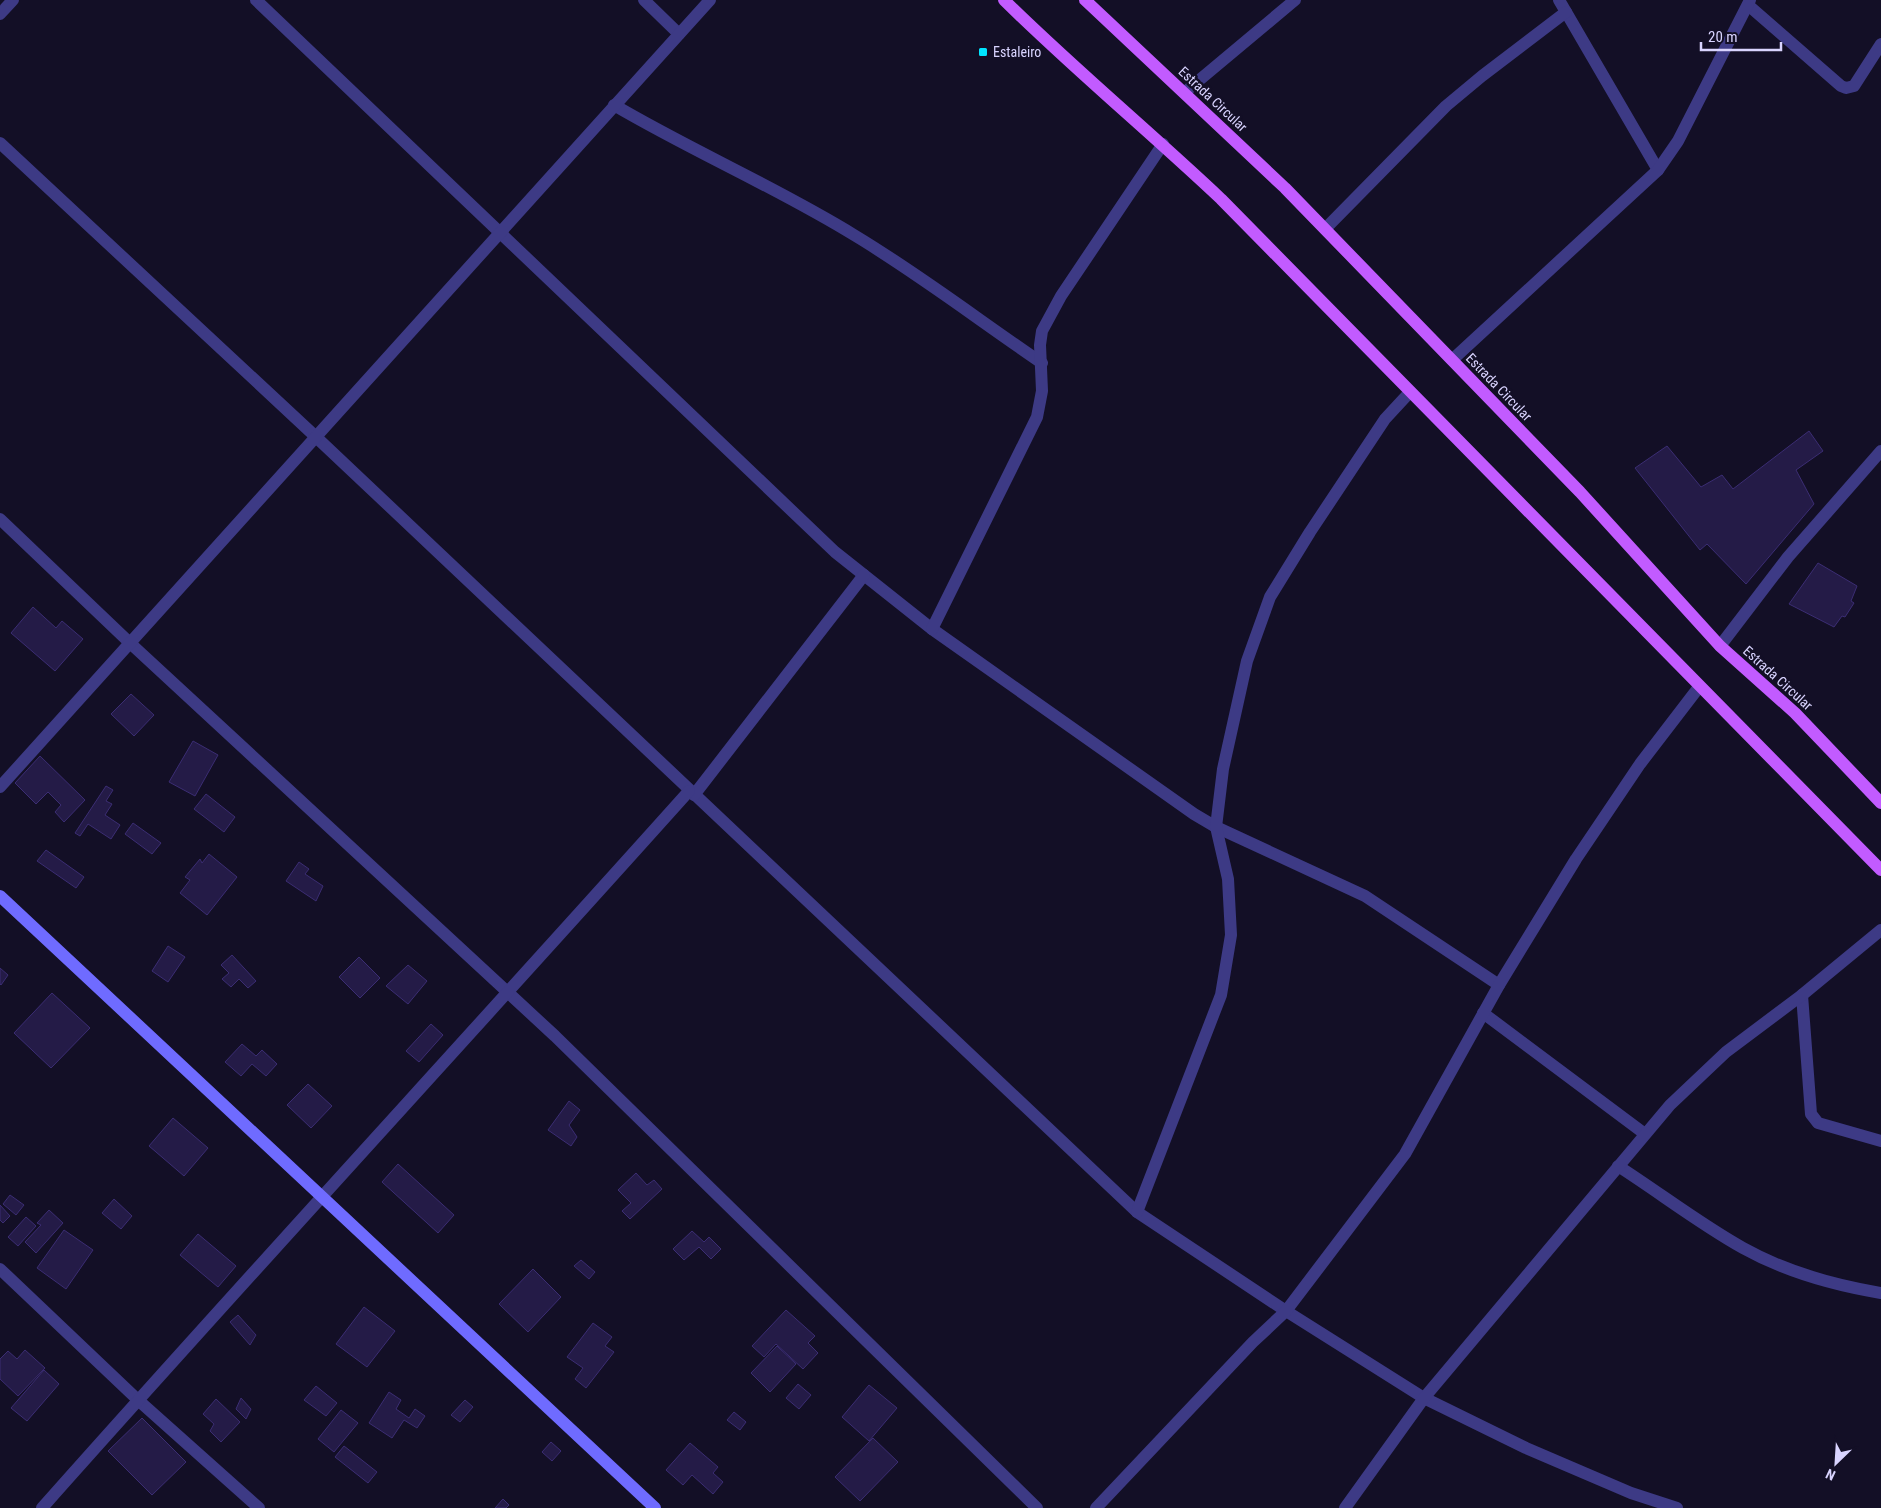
<svg xmlns="http://www.w3.org/2000/svg" width="1881" height="1508" font-family="'Roboto Condensed',sans-serif">
	<rect width="100%" height="100%" fill="#130f26"/>
	<g fill="#241b47" stroke="#3b2d73">
		<polygon points="1809,431 1823,451 1796,470 1814,504 1746,584 1707,544 1700,550 1635,468 1667,446 1701,487 1722,475 1733,489"/>
		<polygon points="1818,563 1857,586 1851,601 1854,603 1845,617 1842,616 1834,627 1789,604"/>
		<polygon points="33,607 56,628 62,621 83,639 55,671 11,633"/>
		<polygon points="131,694 154,715 134,736 111,714"/>
		<polygon points="193,741 218,755 195,796 169,782"/>
		<polygon points="40,756 85,800 64,822 55,812 61,805 48,792 36,804 15,783"/>
		<polygon points="106,786 113,790 106,801 112,804 105,815 120,825 111,839 88,824 80,836 75,833"/>
		<polygon points="206,794 235,817 224,832 194,809"/>
		<polygon points="133,823 161,843 152,854 125,834"/>
		<polygon points="46,850 84,877 76,888 37,861"/>
		<polygon points="209,854 237,877 207,915 180,893 190,880 185,877 200,859 202,863"/>
		<polygon points="299,862 309,869 305,874 323,886 316,901 286,881"/>
		<polygon points="168,946 185,957 168,982 152,971"/>
		<polygon points="232,955 256,981 248,988 239,979 231,987 222,979 229,973 221,965"/>
		<polygon points="359,957 380,978 360,998 339,977"/>
		<polygon points="408,965 427,981 408,1004 386,986"/>
		<polygon points="0,968 8,975 1,985 0,984"/>
		<polygon points="52,993 90,1028 51,1068 14,1033"/>
		<polygon points="431,1024 443,1035 419,1062 406,1051"/>
		<polygon points="242,1044 256,1056 262,1050 277,1064 266,1076 252,1064 241,1076 225,1062"/>
		<polygon points="308,1084 332,1106 311,1128 287,1105"/>
		<polygon points="569,1101 580,1110 569,1125 577,1137 571,1146 548,1130"/>
		<polygon points="173,1118 208,1148 184,1176 149,1146"/>
		<polygon points="398,1164 454,1215 438,1233 382,1182"/>
		<polygon points="636,1173 647,1185 654,1180 662,1189 630,1219 622,1211 631,1203 618,1190"/>
		<polygon points="10,1195 24,1205 16,1215 3,1204"/>
		<polygon points="114,1199 132,1216 121,1229 102,1213"/>
		<polygon points="0,1205 10,1216 3,1223 0,1220"/>
		<polygon points="49,1210 63,1223 36,1253 25,1242 41,1225 37,1223"/>
		<polygon points="26,1217 36,1226 18,1246 8,1237"/>
		<polygon points="64,1230 93,1250 66,1289 37,1268"/>
		<polygon points="692,1231 704,1242 709,1237 721,1249 711,1259 699,1247 684,1260 673,1249"/>
		<polygon points="198,1234 236,1266 218,1287 180,1255"/>
		<polygon points="581,1260 595,1272 589,1279 574,1266"/>
		<polygon points="533,1269 561,1297 528,1332 499,1304"/>
		<polygon points="364,1307 395,1331 367,1367 336,1344"/>
		<polygon points="786,1310 815,1336 808,1343 818,1353 803,1369 776,1344 764,1357 752,1346"/>
		<polygon points="238,1315 256,1335 250,1345 230,1322"/>
		<polygon points="593,1323 612,1337 605,1346 614,1352 586,1388 575,1379 583,1368 567,1357"/>
		<polygon points="777,1346 796,1364 770,1392 751,1373"/>
		<polygon points="25,1350 45,1368 18,1396 0,1379 0,1359 8,1351 17,1359"/>
		<polygon points="44,1370 59,1384 27,1421 11,1408"/>
		<polygon points="798,1384 811,1395 799,1409 786,1398"/>
		<polygon points="869,1385 897,1408 869,1441 842,1417"/>
		<polygon points="316,1386 337,1403 326,1416 304,1400"/>
		<polygon points="389,1392 401,1400 396,1409 409,1418 415,1409 425,1416 417,1428 404,1420 392,1438 369,1423"/>
		<polygon points="241,1398 251,1409 246,1419 236,1409"/>
		<polygon points="216,1399 240,1422 221,1442 210,1431 214,1424 203,1414"/>
		<polygon points="465,1400 473,1407 460,1422 451,1415"/>
		<polygon points="341,1410 358,1423 334,1452 318,1439"/>
		<polygon points="734,1412 746,1422 740,1430 727,1420"/>
		<polygon points="142,1418 186,1462 152,1495 108,1451"/>
		<polygon points="873,1438 898,1462 860,1501 835,1477"/>
		<polygon points="551,1442 561,1451 552,1461 542,1452"/>
		<polygon points="690,1443 718,1467 713,1473 723,1482 713,1494 692,1475 683,1485 666,1470"/>
		<polygon points="344,1446 377,1472 368,1483 335,1457"/>
		<polygon points="503,1499 509,1505 506,1508 495,1508"/>
	</g>
	<g fill="none" stroke-linecap="round" stroke-linejoin="round">
		<g stroke="#3d3a85" stroke-width="12">
			<polyline points="256,0 835,552 932,629 1194,814 1216,827 1365,896 1499,985"/>
			<polyline points="644,0 679,34"/>
			<polyline points="1559,0 1658,170"/>
			<polyline points="1748,5 1841,86 1846,88 1854,86 1881,44"/>
			<polyline points="0,14 13,0"/>
			<polyline points="1185,92 1295,0"/>
			<path d="M614,105C692,151 776,187 854,235C919,274 980,321 1042,363"/>
			<polyline points="0,143 316,437 1137,1212 1286,1311 1424,1398 1526,1448 1631,1493 1677,1508"/>
			<polyline points="1325,229 1446,106 1482,76 1566,12"/>
			<polyline points="1452,360 1658,170 1678,141 1750,0"/>
			<polyline points="0,519 130,643 555,1036 1037,1508"/>
			<polyline points="932,629 1037,417 1042,391 1040,345 1042,331 1061,296 1163,144"/>
			<polyline points="1720,646 1788,557 1881,451"/>
			<polyline points="0,787 710,0"/>
			<polyline points="694,795 864,575"/>
			<polyline points="1802,995 1811,1114 1818,1123 1881,1141"/>
			<polyline points="1483,1013 1645,1134"/>
			<path d="M1618,1166C1660,1193 1700,1224 1743,1248C1786,1272 1833,1285 1881,1293"/>
			<polyline points="1137,1212 1221,995 1231,935 1228,879 1216,827 1223,769 1247,661 1270,597 1310,532 1385,419 1410,392"/>
			<polyline points="0,1269 138,1400 259,1508"/>
			<path d="M42,1508C256,1267 474,1031 689,791"/>
			<polyline points="1096,1508 1253,1342 1286,1311 1405,1154 1499,985 1576,859 1640,764 1699,687"/>
			<polyline points="1345,1508 1424,1398 1670,1105 1726,1052 1802,995 1881,930"/>
		</g>
		<polyline stroke="#6f6bff" stroke-width="12" points="0,896 655,1508"/>
		<g stroke="#c25bff" stroke-width="12">
			<path d="M1004,0C1074,69 1150,132 1221,199L1881,870"/>
			<polyline points="1085,0 1285,188 1580,492 1720,646 1795,713 1881,803"/>
		</g>
	</g>
	<rect fill="#00e5ff" stroke="#130f26" stroke-width="2" x="978" y="47" width="10" height="10" rx="2.5"/>
	<g text-anchor="middle" stroke-width="5" stroke-linejoin="round" paint-order="stroke">
		<g font-size="14" fill="#d9d4ff" stroke="#130f26" text-anchor="start">
			<text x="993" y="57">Estaleiro</text>
		</g>
		<g font-size="14" fill="#d9d4ff" stroke="#130f26">
			<text transform="translate(1213 99) rotate(43)" y="5">Estrada Circular</text>
			<text transform="translate(1499 387) rotate(46)" y="5">Estrada Circular</text>
			<text transform="translate(1778 678) rotate(42)" y="5">Estrada Circular</text>
		</g>
	</g>
	<g transform="translate(1836 1463) rotate(205)" stroke="#130f26" stroke-width="4" paint-order="stroke">
	<path d="M0-4L9 19L0 12L-9 19Z" fill="#d9d4ff"/>
	<text y="-8" font-size="14" font-weight="bold" text-anchor="middle" fill="#d9d4ff">N</text>
	</g>
	<path d="M1701 42v8h80v-8" fill="none" stroke="#d9d4ff" stroke-width="2.5"/>
	<text x="1708" y="42" font-size="15" fill="#d9d4ff" stroke="#130f26" stroke-width="4" paint-order="stroke">20 m</text>
</svg>
